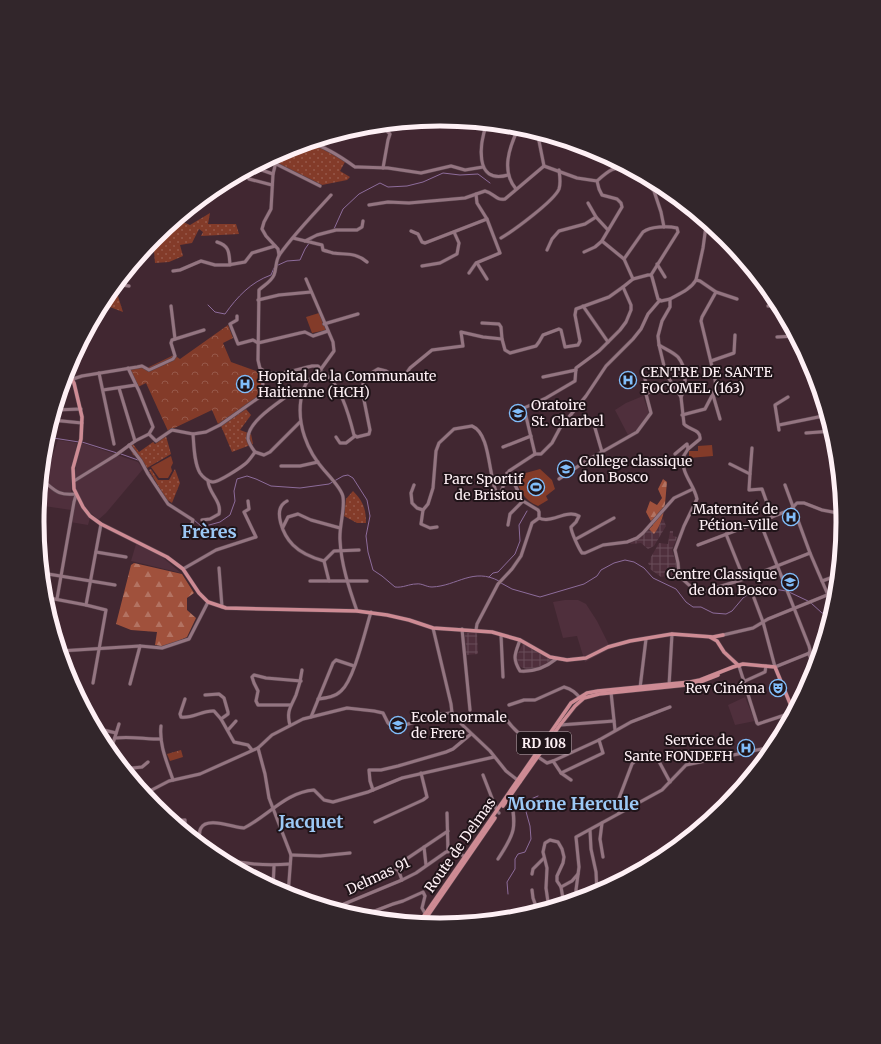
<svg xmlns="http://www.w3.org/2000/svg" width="881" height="1044" font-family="Merriweather,serif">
	<defs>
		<pattern id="industrial-grid" width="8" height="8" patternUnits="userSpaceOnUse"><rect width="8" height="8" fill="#4f2f3c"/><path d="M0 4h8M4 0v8" fill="none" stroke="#694d59"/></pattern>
		<pattern id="grass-dots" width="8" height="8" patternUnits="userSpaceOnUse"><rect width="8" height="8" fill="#833b29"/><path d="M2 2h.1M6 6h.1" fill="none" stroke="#965849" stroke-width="1.8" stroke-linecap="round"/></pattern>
		<pattern id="forest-firs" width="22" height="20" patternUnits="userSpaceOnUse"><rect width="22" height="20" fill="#a0513c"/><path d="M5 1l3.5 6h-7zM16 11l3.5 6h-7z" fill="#b37362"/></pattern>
		<pattern id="park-crowns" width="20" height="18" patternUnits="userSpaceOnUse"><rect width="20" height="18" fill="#833b29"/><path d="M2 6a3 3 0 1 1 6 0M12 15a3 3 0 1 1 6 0" fill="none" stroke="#965849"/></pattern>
	</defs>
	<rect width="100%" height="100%" fill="#412731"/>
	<g fill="#4f2f3c">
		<polygon points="643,396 649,413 638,429 628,435 615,410 626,403"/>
		<polygon points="58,440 77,443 71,473 71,491 84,512 90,518 88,525 70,522 71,510 44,506 44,482"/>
		<polygon points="82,443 138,462 143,469 106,513 98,520 89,511 76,494 75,474 77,457"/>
		<polygon points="136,544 161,556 181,573 131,561"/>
		<polygon points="565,600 578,600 586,604 597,621 609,645 613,643 613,647 585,662 577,636 563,638 553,602"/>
		<polygon points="745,697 755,721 735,725 728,705"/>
	</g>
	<g fill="url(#industrial-grid)">
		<polygon points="663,518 666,526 654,546 648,549 641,543 631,544 630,542 642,536 649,529 654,533 658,528"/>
		<polygon points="670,531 673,531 673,536 677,537 672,550 676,563 675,575 673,581 667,576 661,577 650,569 651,565 649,565 648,563 650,562 651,557 659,543 668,544"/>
		<polygon points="465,633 477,633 478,654 466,655"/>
		<polygon points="523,644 553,660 548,664 532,669 526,669 519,666 516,662 517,655"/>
	</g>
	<g fill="url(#grass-dots)">
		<path d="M306,143C321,148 333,152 345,162L340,171L350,177L347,180L322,185L279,164L280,153L286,149Z"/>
		<polygon points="210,213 208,224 236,224 239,234 201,236 203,232 199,229 192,243 180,245 183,256 169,262 155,263 153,239 155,237 176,219 190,225"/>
		<polygon points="112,289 116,290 123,312 102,304"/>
		<polygon points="246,409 251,415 240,430 251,434 253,444 232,452 221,426"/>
		<path d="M166,436L171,454L147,468C143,462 140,457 133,455L129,446L133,444L139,452L153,442L155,444Z"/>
		<polygon points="151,469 158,480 169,480 175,469 180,483 172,503 166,499 149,470"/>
		<path d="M353,491C363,501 366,509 366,523H357L344,516L346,499Z"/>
	</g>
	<g fill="url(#forest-firs)">
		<path d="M663,479L667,482C665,500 666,519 654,534L649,529L653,525L646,512L650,501L657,505L662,498L658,489Z"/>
		<polygon points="134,563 182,574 194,593 187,598 187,610 196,618 187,637 165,647 155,645 157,632 131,630 116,624 131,565"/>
	</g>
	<g fill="url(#park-crowns)">
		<polygon points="228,325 233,338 223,343 231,362 259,372 262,392 257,398 218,424 212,410 168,431 146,383 138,387 130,369 138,366 147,368 174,355 180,359"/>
		<polygon points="181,750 183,757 170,761 167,754"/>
	</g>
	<g fill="#833b29">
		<polygon points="319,313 327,330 312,333 306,317"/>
		<polygon points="712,445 713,456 689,458 689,451 698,451 698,446"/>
		<polygon points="171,456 173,463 171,467 172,471 168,478 159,478 151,467"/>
		<path d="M540,469L552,480L555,489L546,496L548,500L538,506C524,501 519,489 515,476Z"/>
	</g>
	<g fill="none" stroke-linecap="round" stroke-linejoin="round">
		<g stroke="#8d6c9b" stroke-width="1">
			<polyline points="334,229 343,209 359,194 380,183 388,187 407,186 423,182 443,173 460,175 478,174 490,183"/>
			<polyline points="276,266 287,261 300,260 305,249 312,239"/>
			<path d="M208,305L215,312L225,314C237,297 251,282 271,275L274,268"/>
			<polyline points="47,437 79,442"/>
			<polyline points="82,442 117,453"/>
			<polyline points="121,454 138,460"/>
			<polyline points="148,471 153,479"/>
			<path d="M193,519L202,527L220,522L230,515L235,501L234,491L237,479L247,476L256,479L271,486L300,488L329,484L343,476L348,475L353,478L367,500L370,516L366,536L368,552L373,570L382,576L395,587C403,588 409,584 416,584C422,583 426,587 432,587C457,586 473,567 499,581"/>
			<polyline points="489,577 493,573 498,572 515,554 520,541 519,525 527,511"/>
			<polyline points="501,583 512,589 540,597 584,584 597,576 601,570 614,563 625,560 634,562 644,568 653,578 676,589 686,602 693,607 701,607 713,613 726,614 732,611 743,598 756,589 762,587 786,591"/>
			<polyline points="789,592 808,601"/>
			<polyline points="811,603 822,613 832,615"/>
			<polyline points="508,894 507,882 515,869 515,859 518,854 525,852 531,839 530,826 525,808 531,799 538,796"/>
		</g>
		<g stroke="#5b454e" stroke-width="4">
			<g id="minor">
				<path d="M487,123C480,142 473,185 508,175"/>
				<polyline points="380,124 390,134 388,140 383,168"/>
				<polyline points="510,125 538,136 545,135 553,137"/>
				<polyline points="538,136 544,166"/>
				<polyline points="557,138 586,154 597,150"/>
				<path d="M309,142C326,147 340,156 355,167H358L388,168L421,173L451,166L465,170L483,167"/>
				<polyline points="581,145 589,152"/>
				<polyline points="278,154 273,174 271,209 264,222 262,229 266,236 278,249 279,255"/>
				<polyline points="276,164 320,186"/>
				<polyline points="544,166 577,178 597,181 599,189 602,195 617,199 621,203 622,207 603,239 602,241 624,259 633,279"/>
				<polyline points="253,167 273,174"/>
				<polyline points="632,169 654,191 661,212 664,227"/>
				<polyline points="249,179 272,185"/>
				<path d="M597,181C609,170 614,166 631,168"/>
				<polyline points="650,186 657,182"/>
				<path d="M516,189C501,171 509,148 518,129"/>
				<polyline points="588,203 596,217 608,230"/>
				<path d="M369,205L388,202L409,203L465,198L485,191C494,193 496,201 505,199L544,166"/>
				<polyline points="411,231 418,234 422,242 425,243 487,219"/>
				<path d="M293,238L322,245L323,250C326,251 330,252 333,253C347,255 355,252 367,262"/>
				<path d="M501,238C513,231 554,201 559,189C561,183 560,177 559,170"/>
				<polyline points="305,241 317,235 336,230 357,230 362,227 363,221"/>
				<path d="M217,242C230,246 229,253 230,265"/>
				<polyline points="547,250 552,239 559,231 585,224 596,217"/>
				<polyline points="584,252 595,247 602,241"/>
				<path d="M624,259L643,232C651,226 668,226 677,228L678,232L651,275"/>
				<polyline points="477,263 487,279"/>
				<polyline points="657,264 665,277"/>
				<polyline points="422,266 440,263 457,254 459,243 454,232"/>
				<polyline points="173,271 180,270 201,261 215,265 228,265 245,262 252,253 275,246"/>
				<polyline points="469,273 476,263 500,253 487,219 477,203 476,194"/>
				<polyline points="306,279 333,342 334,351 321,369"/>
				<polyline points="119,280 122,285 129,286"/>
				<polyline points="696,280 700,281 716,292 737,299"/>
				<path d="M670,299C679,294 691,289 696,280L703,248L706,226L709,223"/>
				<polyline points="258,300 279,295 311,292"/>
				<polyline points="171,306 175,339"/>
				<polyline points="583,306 608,342"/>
				<polyline points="768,306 780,305"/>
				<polyline points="237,316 237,320 230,324 238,344 253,340 258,343 300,333 305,332 313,336 328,331"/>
				<polyline points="482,323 499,324 501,327 502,339"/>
				<polyline points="324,324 358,314"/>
				<polyline points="777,337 796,336"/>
				<path d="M659,345C665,349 673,352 678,357C687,368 687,385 681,397"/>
				<polyline points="711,361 734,353 735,335"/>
				<path d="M261,369C273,379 297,369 312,366H318L321,369"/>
				<polyline points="99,373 114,444"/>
				<polyline points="543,377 576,370"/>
				<polyline points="73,379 82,376 137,367 142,366 149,370 173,359 175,356 171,343 172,340 204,330"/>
				<polyline points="645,379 648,392"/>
				<polyline points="119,388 135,441"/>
				<polyline points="103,390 136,385"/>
				<polyline points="713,395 720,419"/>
				<polyline points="55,410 81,409"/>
				<polyline points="682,415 705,409 716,388 715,379 701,321 702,317 716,292"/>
				<polyline points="52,420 82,423"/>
				<polyline points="779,425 828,415"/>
				<polyline points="595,428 602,452"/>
				<polyline points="779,430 775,405 788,397"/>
				<polyline points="806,433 833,431"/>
				<path d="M149,434L156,441L172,430L193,434L206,432L220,425L261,396C266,386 260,370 258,360L259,290C264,285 271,282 274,275C277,267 275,261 280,254C295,233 314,214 331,195"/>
				<path d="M193,434C194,446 194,463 200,473C202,476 208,482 213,482C219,482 240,468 245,464C249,461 252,456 255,452L264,455L270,452L300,422"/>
				<polyline points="336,437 340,443 346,443 355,436"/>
				<polyline points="129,445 141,461 148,474 168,504 193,520 191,527"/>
				<polyline points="503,447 531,436"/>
				<path d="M255,452C252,448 249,444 248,439C247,422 278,403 290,394"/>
				<polyline points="535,454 524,408 546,398 575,381 576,368 599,351 620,330 626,322 631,310 631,305 623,287"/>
				<polyline points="535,454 541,454 552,443 560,428 586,396 606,366 633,339 641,329 648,314 660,300"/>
				<polyline points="675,454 687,444 688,449"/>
				<polyline points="730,464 750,474 749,490 762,489 772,517"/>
				<polyline points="281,466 300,466 318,462"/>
				<polyline points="507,473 512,479 523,501 538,510 539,512 539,518"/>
				<polyline points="750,474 752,448"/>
				<path d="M41,479C55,490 57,496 76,494"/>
				<polyline points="559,479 586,461 637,432 651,413 646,394 670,382"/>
				<polyline points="74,481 116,455 135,441 149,434 153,427 139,391 128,368"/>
				<path d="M414,485L411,493L412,503L417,508L423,510L428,504L433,488L436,451L439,443L454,429L472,426C491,434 488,476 497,494L501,492L509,471L535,454"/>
				<polyline points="785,485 810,553 834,609"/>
				<path d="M287,501C271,509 284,536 293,545C301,553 313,558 324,561"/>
				<polyline points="423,510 421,524 430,528 437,527"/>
				<polyline points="839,514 843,528"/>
				<path d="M539,518C551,524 566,509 579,516L576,522L571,527C571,532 579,549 582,553H585L603,545L627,542L637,538L643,533L674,498L693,489"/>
				<path d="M202,520L210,519L219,514C222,501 209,494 208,481"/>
				<polyline points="760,522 809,646 810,650 809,654 815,670"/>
				<polyline points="508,525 510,514 523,501"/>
				<polyline points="283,527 288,517 298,514 311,520 340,528"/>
				<polyline points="38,531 43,481"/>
				<polyline points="726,534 744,579"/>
				<polyline points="576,539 614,518"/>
				<polyline points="698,545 790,510 797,503 804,503 822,510 843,514"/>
				<polyline points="96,552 126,557"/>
				<polyline points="219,568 222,607"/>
				<polyline points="183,569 216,550 256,537 244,512 249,509 248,501"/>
				<polyline points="42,573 115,585"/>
				<polyline points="310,581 367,581"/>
				<polyline points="329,581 324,561 334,551 359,550"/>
				<polyline points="822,581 839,575"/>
				<polyline points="44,597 86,605 106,610 93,683"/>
				<polyline points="754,598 763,622 775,667 822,648"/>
				<polyline points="57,599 74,502 76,495"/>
				<polyline points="86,605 101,524"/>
				<path d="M357,611C349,588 341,564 340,540C339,526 345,511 343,497C342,489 329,476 324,470C307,451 297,424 301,399C304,384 307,378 322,372C340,382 349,415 354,435L357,437L369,434L370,430L362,390L364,379L373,372L378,369L386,371L401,381L410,368L432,350L463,346L461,332L483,337L502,339L505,350L510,353L536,346L539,342L543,335L559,329L561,330L565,347L578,345L580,341L575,315L576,309L609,297L623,287L633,279L648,275H651L652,277L658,299L661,301L670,299V307L662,321L658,336L659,345L666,374L681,397L684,424C689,430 701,429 700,439L688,449L683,457C681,474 694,484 697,499L684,526L675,550L678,563L679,576L689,585L699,591H706L744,579L810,553"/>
				<polyline points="433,628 451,704 452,713 455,718 490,751 506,771 520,782"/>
				<polyline points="462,629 470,710"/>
				<polyline points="476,630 477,624 498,584 512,569 521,556 532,523 539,518"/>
				<polyline points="501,635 503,677"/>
				<polyline points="723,635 753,628 768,619 837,591"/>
				<path d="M520,640C515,654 512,658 520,671C534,672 545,668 556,659"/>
				<polyline points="60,651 140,646 162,648 189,639 208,602"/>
				<polyline points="739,666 757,723 758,724 794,712"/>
				<polyline points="743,679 745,681 765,672 766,666"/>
				<polyline points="130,684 140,646"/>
				<polyline points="669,686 672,634"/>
				<polyline points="640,688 646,639"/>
				<polyline points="611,692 615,730"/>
				<polyline points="205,695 219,694 224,698 228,712 228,714 221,719"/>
				<path d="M185,699L180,714L181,717C192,719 203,710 214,711L221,719L234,742L248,745L252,750"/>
				<path d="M318,699C326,698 335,697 341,691C354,680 365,631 371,612"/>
				<polyline points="291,705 258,705 256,701 258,691 254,683 252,677 254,675 266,678 301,681"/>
				<path d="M509,705L524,700H535L564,687C572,689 576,693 581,699"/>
				<polyline points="311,717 333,663 336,660 354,666"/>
				<path d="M506,719C515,732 527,741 540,750"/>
				<path d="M290,725C286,711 291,707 296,695C299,687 301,679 302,670"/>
				<polyline points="560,725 614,721"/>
				<path d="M161,726C159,745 167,762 173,780"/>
				<polyline points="95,728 116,733"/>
				<polyline points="228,730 236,721"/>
				<path d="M115,738C130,736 145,739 161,739"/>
				<polyline points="258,748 265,774 269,798 291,855 288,895"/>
				<polyline points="110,753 119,724"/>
				<polyline points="538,757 547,763 553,761 561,773 571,780"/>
				<polyline points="553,761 599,740 631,722 670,707"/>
				<polyline points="124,769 142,767 148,762"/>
				<polyline points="561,773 603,753 599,740"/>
				<polyline points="483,775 497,811 499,813"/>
				<polyline points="373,790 370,781 369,770 381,770 398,766 446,752 453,749 471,734"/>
				<polyline points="144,794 169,781 200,774 258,748 272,735 303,719 347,708 374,711 383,713 388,723 393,727 408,724 441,714 452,713"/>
				<polyline points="447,813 448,851"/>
				<polyline points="619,813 618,801 632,764 640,756 650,752 655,754 670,782"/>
				<polyline points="172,821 185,820 185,832"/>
				<polyline points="375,822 423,800 427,797 421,773"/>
				<polyline points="602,823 600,839 603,857"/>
				<polyline points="590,830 591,849 596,872 597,893"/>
				<path d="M200,844C200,839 198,832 201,828C207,816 234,828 244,828C268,816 286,792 314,790L324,800L333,802L368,792L402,778L494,757"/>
				<polyline points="424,847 426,865"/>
				<polyline points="291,855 320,856 350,853"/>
				<path d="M217,858C241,864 265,866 290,864"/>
				<path d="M498,859C516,832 516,828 511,796"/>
				<polyline points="398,869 402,880"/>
				<polyline points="532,874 533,869 544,858"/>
				<polyline points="374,880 398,869 397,866 399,864 448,831"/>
				<polyline points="561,887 572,881 578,874"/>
				<polyline points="273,888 274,866"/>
				<polyline points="532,890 533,898 538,912"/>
				<polyline points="577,900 576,890 579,867 576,837 662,790 686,765 776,746"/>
				<polyline points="332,909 402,880 416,873 446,852 454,851 466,857"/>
				<polyline points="549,909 546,888 547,868 543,852 545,843 550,840 558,842 562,849 564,857 563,863 557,876 557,881 561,887 564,904"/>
				<polyline points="359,917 393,904 403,901 423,892 425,896 422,908 426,915"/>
			</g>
		</g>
		<g stroke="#5b454e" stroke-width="4.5">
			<g id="major">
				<polyline points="67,370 74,383 82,417 81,439 73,468 74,489 83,507 90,516 101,524 167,557 183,569 199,593 208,602 226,608 357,611 387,615 409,620 433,628 492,632 520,640 550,657 567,660 586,658 608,647 630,641 672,634 713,637 723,635"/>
				<polyline points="710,637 717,641 724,652 739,666"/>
				<polyline points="503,806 560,725 575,706 584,698 599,694 686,685 700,682 718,675"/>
				<polyline points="419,923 571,703 587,693 598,691 690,682 700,680 733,667 743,664 775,667 794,713"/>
				<polyline points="422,924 495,818"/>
			</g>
		</g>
		<use href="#minor" stroke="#947581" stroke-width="3"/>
		<use href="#major" stroke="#ce8b94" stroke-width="3.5"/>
	</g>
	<defs>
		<g id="hospital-ring" transform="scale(0.9)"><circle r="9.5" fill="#201419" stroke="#81bdfa" stroke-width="1.5"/><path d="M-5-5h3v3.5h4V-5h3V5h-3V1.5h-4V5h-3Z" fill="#81bdfa"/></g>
		<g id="university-ring" transform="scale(0.9)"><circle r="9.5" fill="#201419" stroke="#81bdfa" stroke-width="1.5"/><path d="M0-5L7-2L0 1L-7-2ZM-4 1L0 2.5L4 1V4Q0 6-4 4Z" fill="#81bdfa"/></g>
		<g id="stadium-ring" transform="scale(0.9)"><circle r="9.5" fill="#201419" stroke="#81bdfa" stroke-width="1.5"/><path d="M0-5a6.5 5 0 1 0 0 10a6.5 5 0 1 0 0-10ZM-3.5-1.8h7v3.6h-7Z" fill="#81bdfa"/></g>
		<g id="theatre-ring" transform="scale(0.9)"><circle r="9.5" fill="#201419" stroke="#81bdfa" stroke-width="1.5"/><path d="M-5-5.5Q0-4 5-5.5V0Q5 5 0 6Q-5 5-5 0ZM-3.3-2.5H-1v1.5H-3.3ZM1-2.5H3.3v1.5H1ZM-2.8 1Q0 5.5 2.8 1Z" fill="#81bdfa"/></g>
	</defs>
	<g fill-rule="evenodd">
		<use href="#hospital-ring" x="628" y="380"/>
		<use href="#hospital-ring" x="245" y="384"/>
		<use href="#university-ring" x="518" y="413"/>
		<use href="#university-ring" x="566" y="469"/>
		<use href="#stadium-ring" x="536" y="487"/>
		<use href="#hospital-ring" x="791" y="517"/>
		<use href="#university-ring" x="790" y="582"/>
		<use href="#theatre-ring" x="778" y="688"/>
		<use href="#university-ring" x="398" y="725"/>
		<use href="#hospital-ring" x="746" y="748"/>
	</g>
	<g text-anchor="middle" stroke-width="4" stroke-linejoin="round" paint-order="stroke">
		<rect fill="#201419" stroke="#bbaeb3" stroke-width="1" x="517" y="732" width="54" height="22" rx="3"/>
		<g font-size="13" font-weight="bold" fill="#fef0f5">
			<text x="544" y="748">RD 108</text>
		</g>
		<g font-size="14" fill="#fef0f5" stroke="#201419" text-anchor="start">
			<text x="641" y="377">CENTRE DE SANTE<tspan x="641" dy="16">FOCOMEL (163)</tspan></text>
			<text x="258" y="381">Hopital de la Communaute<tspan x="258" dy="16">Haitienne (HCH)</tspan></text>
			<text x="531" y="410">Oratoire<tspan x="531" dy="16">St. Charbel</tspan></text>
			<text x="579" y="466">College classique<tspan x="579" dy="16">don Bosco</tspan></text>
			<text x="523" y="484" text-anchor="end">Parc Sportif<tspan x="523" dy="16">de Bristou</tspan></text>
			<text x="778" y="514" text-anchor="end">Maternité de<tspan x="778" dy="16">Pétion-Ville</tspan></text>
			<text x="777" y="579" text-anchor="end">Centre Classique<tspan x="777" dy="16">de don Bosco</tspan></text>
			<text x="765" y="693" text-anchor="end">Rev Cinéma</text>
			<text x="411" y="722">Ecole normale<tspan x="411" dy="16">de Frere</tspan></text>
			<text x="733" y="745" text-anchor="end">Service de<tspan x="733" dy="16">Sante FONDEFH</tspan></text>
		</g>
		<g font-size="14" fill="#fef0f5" stroke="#201419">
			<text transform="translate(460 845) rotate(-55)" y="5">Route de Delmas</text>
			<text transform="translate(378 876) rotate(-25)" y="5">Delmas 91</text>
		</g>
		<g font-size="18" font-weight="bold" fill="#9cc8f5" stroke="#201419">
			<text x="209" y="538">Frères</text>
			<text x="573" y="810">Morne Hercule</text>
			<text x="311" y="828">Jacquet</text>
		</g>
	</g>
	<path d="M0 0H881V1044H0ZM44 522a396 396 0 1 1 792 0a396 396 0 1 1-792 0Z" fill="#32262b" fill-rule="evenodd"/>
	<path fill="none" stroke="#fef0f5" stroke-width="5" d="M44 522a396 396 0 1 1 792 0a396 396 0 1 1-792 0Z"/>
</svg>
